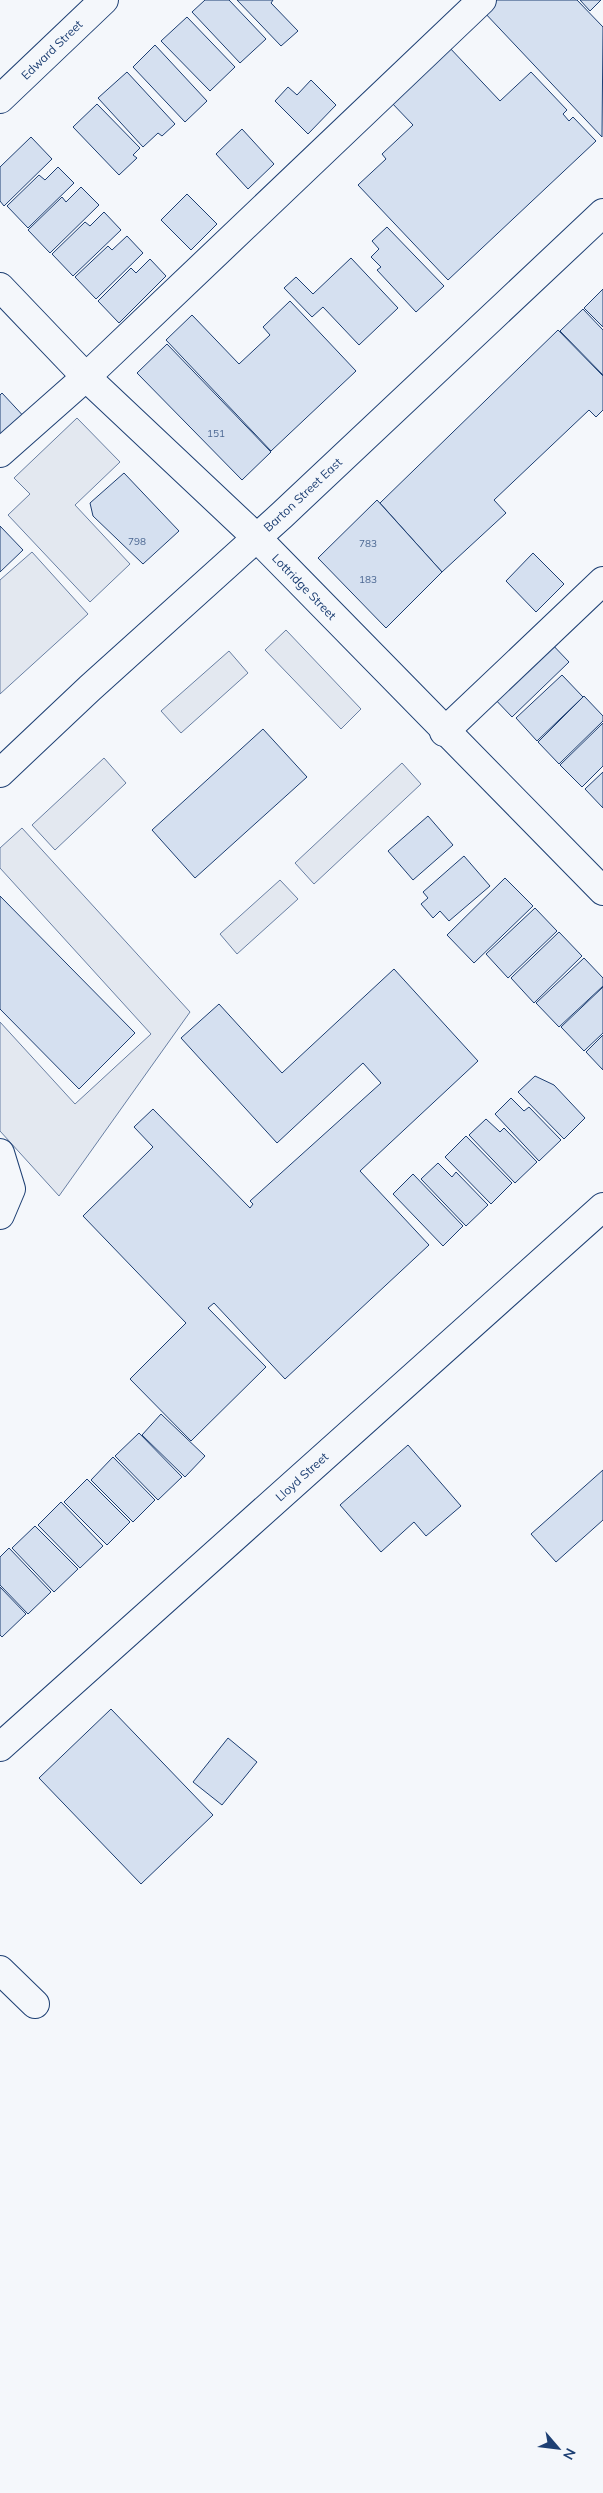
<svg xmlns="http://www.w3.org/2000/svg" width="603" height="2493" font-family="Mulish,sans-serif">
	<rect width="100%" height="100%" fill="#f4f7fb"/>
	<g fill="#e3e8f0" stroke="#687fa3">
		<polygon points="77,418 120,462 75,505 130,564 90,602 8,515 30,494 14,478"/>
		<polygon points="32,552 88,614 0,694 0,580"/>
		<polygon points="286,630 361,709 341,729 265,650"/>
		<polygon points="229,651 248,673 181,733 161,711"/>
		<polygon points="104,758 126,783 55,850 32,825"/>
		<polygon points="402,763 421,784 314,884 295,863"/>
		<polygon points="22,828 190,1012 59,1196 0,1131 0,1022 75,1104 151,1034 0,868 0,848"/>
		<polygon points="280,880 298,899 237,954 220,934"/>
	</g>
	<g fill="#d5e0f0" stroke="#1d3f73">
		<polygon points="205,0 229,0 266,39 240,63 192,12"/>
		<polygon points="237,0 273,0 271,3 298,31 281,46"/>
		<polygon points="495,0 577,0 603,27 602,137 483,11"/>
		<polygon points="580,0 601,0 590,11"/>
		<polygon points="187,17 235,67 210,91 161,41"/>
		<polygon points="155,45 207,101 185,122 133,67"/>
		<polygon points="448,46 500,101 531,72 567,110 563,114 569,121 573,117 596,141 448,280 358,185 386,159 382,154 413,125 390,101"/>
		<polygon points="127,72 175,124 162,136 158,133 143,147 98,98"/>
		<polygon points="311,80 336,105 308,134 275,101 288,87 297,95"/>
		<polygon points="97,104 140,148 133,155 137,158 119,175 73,127"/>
		<polygon points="242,129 274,164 248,189 216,154"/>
		<polygon points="31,137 52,159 4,206 0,201 0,167"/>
		<polygon points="58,167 74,183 28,228 7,206 39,175 45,180"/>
		<polygon points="81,187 99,205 50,253 28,230 62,197 66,202"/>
		<polygon points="187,194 217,224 191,250 161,220"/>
		<polygon points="104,212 121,230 73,276 52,254 85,222 90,226"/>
		<polygon points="387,227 444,286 416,312 377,270 381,267 371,257 379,249 372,241"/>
		<polygon points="127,236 143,253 96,299 75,277 108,246 112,250"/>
		<polygon points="351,258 398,308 359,345 323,307 312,317 284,288 296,277 313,294"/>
		<polygon points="150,259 166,276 119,323 98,301 131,268 136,273"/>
		<polygon points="603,289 603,327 584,308"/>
		<polygon points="290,301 356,371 271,451 166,340 192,315 239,364 270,335 263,327"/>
		<polygon points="583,309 603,330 603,375 560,331"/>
		<polygon points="558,330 603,376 603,410 596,417 589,410 494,500 506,513 442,572 380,503"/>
		<polygon points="167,344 271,452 242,480 137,373"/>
		<polygon points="2,393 28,421 0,446 0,395"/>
		<polygon points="124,473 179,531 143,564 93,516 90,503"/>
		<polygon points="377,500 442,572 386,628 318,558"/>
		<polygon points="0,526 23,550 0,572"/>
		<polygon points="533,553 564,584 536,612 506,581"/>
		<polygon points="548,640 569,662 512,717 491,695"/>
		<polygon points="562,675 583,697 537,741 516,718"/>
		<polygon points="584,696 603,716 603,721 559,764 538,742"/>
		<polygon points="603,723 603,766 582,787 560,765"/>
		<polygon points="263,729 307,777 195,878 152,830"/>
		<polygon points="603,772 603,808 585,789"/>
		<polygon points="428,816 453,845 413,880 388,851"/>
		<polygon points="464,856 490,886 449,921 440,911 433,918 421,904 428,898 423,892"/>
		<polygon points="505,878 533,906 474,963 447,935"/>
		<polygon points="0,896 135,1033 79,1089 0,1009"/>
		<polygon points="535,908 557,931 508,978 486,954"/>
		<polygon points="559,932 582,956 534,1003 511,978"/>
		<polygon points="584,958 603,978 603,986 559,1027 536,1003"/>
		<polygon points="394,969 478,1061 360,1171 429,1245 285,1379 214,1303 208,1308 266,1367 191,1441 130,1379 186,1323 83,1216 153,1147 134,1127 153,1109 250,1208 253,1204 250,1201 381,1083 363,1063 277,1143 181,1038 219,1004 282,1073"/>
		<polygon points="603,987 603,1033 584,1051 561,1027"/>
		<polygon points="603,1035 603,1070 586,1052"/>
		<polygon points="535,1076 554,1085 585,1118 564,1139 518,1092"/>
		<polygon points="511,1098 524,1111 529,1107 561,1140 539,1161 495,1114"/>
		<polygon points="486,1119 500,1132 504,1128 537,1162 515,1183 469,1135"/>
		<polygon points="466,1136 512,1183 491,1204 445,1157"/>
		<polygon points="438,1163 452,1177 456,1172 488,1205 466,1226 421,1179"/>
		<polygon points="413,1174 463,1226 443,1246 393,1194"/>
		<polygon points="161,1414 205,1456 185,1477 142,1435"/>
		<polygon points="139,1433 182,1477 158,1500 115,1456"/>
		<polygon points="408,1445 461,1506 426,1536 414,1522 381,1552 340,1505"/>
		<polygon points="113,1457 155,1500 133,1522 91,1480"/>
		<polygon points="603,1470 603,1520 556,1562 531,1534"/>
		<polygon points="87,1479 130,1522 107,1545 64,1502"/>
		<polygon points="61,1502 103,1546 80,1568 38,1525"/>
		<polygon points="35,1526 78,1569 54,1592 12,1548"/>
		<polygon points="9,1548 51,1592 28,1614 0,1585 0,1557"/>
		<polygon points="0,1587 26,1614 2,1637 0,1635"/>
		<polygon points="111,1709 213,1815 141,1884 39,1778"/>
		<polygon points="228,1738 257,1762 222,1805 193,1782"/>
	</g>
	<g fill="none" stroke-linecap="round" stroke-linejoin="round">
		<g stroke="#1d3f73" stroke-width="30">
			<g id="minor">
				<polyline points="0,99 104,0"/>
				<polyline points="0,287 86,377 257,538 603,891"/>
				<polyline points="0,453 86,377 482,0"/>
				<polyline points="444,732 603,581"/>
				<polyline points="0,1153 11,1189 0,1215"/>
				<polyline points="0,1747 603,1207"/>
				<polyline points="0,1970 35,2004"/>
			</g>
		</g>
		<g stroke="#1d3f73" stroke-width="30">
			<polyline id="major" points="0,773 90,688 282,515 603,213"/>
		</g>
		<use href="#minor" stroke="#f4f7fb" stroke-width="28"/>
		<use href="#major" stroke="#f4f7fb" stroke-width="28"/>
	</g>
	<g text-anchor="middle" stroke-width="4" stroke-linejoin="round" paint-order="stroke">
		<g font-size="10" fill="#4b6792">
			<text x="216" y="437">151</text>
			<text x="137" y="545">798</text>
			<text x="368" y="547">783</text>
			<text x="368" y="583">183</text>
		</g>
		<g font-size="12" fill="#1d3f73" stroke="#f4f7fb">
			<text transform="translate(52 50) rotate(-44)" y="4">Edward Street</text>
			<text transform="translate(303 495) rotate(-43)" y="4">Barton Street East</text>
			<text transform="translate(304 587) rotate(46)" y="4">Lottridge Street</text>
			<text transform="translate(302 1477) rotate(-42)" y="4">Lloyd Street</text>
		</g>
	</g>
	<g transform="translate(558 2448) rotate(118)" stroke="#f4f7fb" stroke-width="4" paint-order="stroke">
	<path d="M0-4L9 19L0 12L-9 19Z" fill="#1d3f73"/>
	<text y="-8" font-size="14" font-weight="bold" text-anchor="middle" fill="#1d3f73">N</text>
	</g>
</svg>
